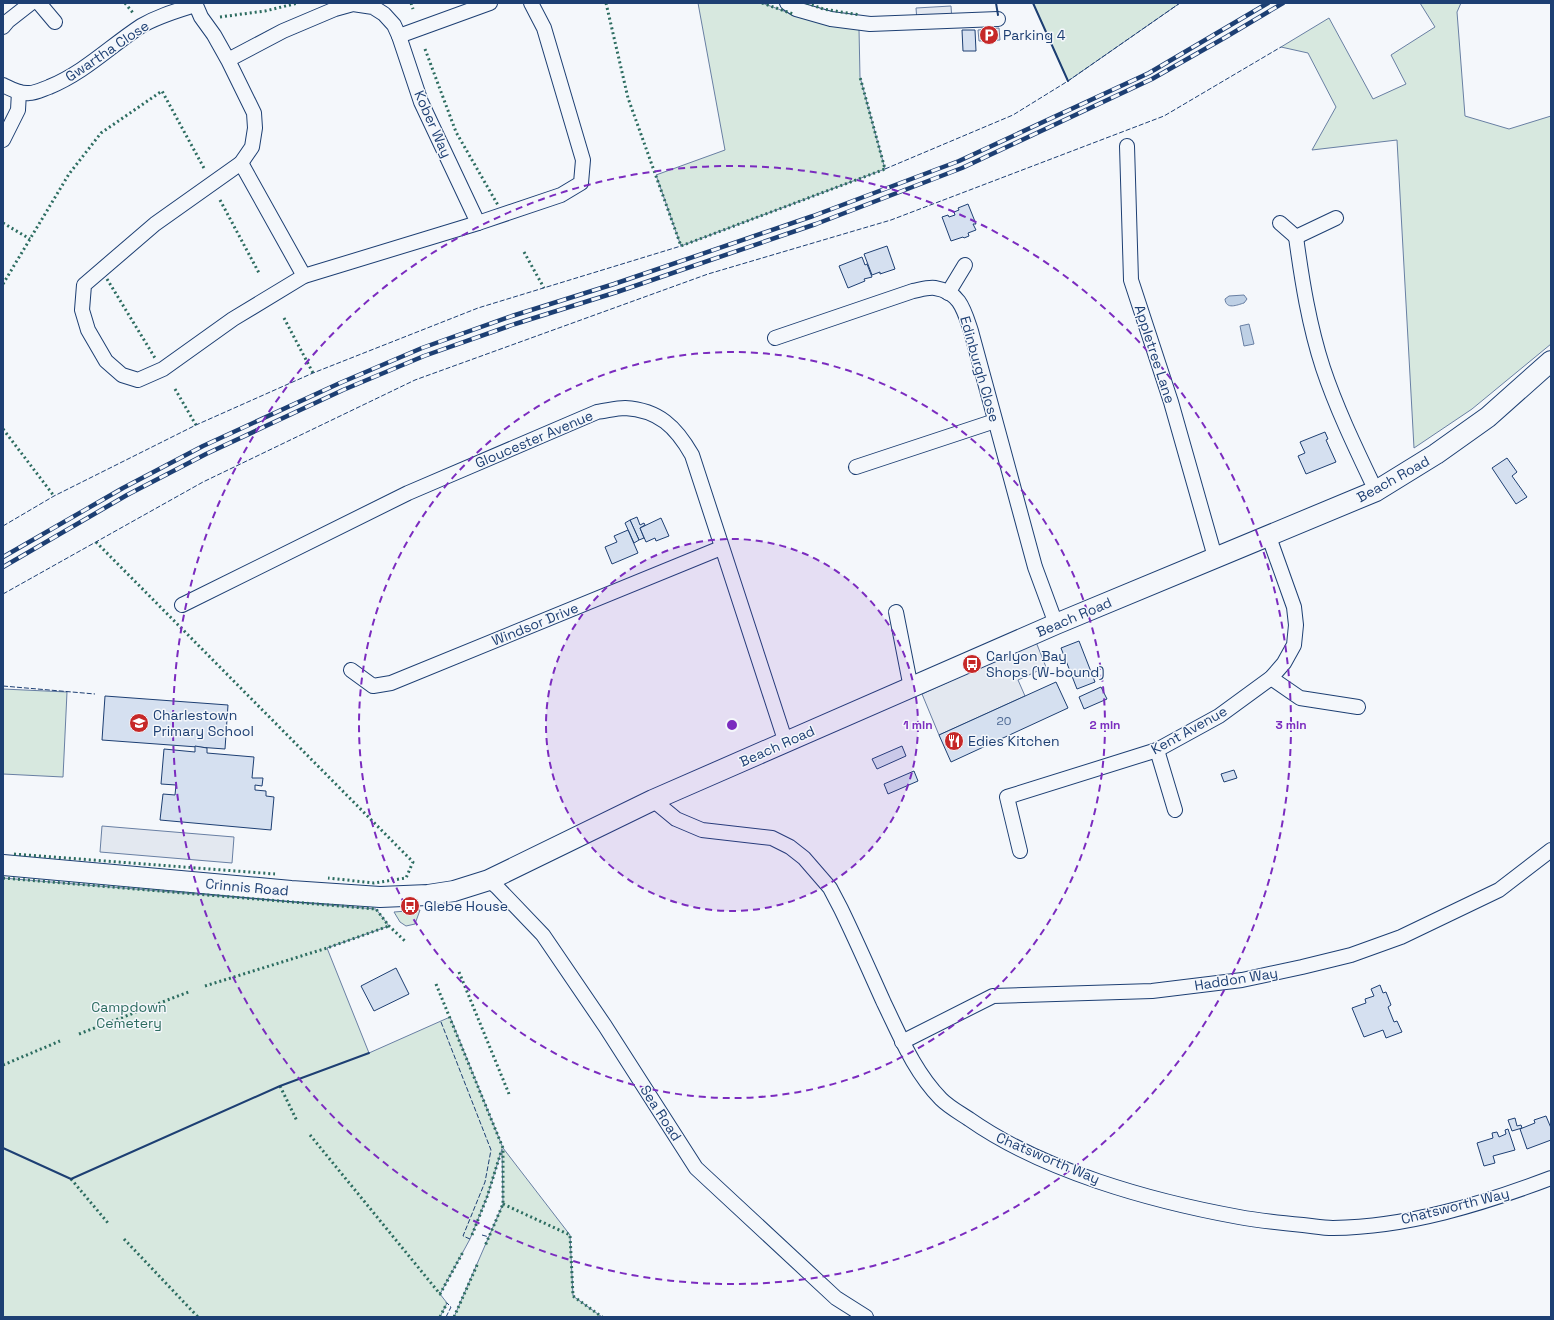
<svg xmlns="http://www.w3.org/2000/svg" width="1554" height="1320" font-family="'Space Grotesk',sans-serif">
	<rect width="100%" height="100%" fill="#f4f7fb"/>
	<g fill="#d7e8df" stroke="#687fa3">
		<polygon points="698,3 762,3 792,14 859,29 860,77 885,169 681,246 656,175 725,150"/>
		<polygon points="1033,3 1180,3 1068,81"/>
		<polygon points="1420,3 1461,3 1457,12 1465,116 1509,129 1551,116 1551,344 1472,409 1414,448 1397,140 1312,150 1336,107 1308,53 1281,47 1329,18 1373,99 1406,84 1391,55 1435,27"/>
		<polygon points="3,689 67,692 63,777 3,774"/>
		<polygon points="3,878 376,909 389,926 327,948 369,1053 450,1017 503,1148 570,1235 573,1296 602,1317 454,1317 503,1204 502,1149 487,1197 470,1239 440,1294 447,1303 440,1317 3,1317"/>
		<polygon points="420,910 415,924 406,926 400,922 394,912"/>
	</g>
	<g fill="#e3e8f0" stroke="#687fa3">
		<polygon points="951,6 952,21 917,21 916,8"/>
		<polygon points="999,28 1000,40 979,41 978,30"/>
		<polygon points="1036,642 1046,667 1018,680 1025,696 939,735 922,694"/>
		<polygon points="102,826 234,837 232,863 100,852"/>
	</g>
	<g fill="#bed0e5" stroke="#687fa3">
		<path d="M1244,295L1247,299L1244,303C1237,305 1226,310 1225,299L1229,296Z"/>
		<polygon points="1249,324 1254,344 1244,346 1240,326"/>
	</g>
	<g fill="#d5e0f0" stroke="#1d3f73">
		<polygon points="962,30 975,30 976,51 963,51"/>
		<polygon points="968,204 976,224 973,224 976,230 968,233 969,236 964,238 963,237 951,241 942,217 948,215 949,217 955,215 954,212 959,210 958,208"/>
		<polygon points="887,246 895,269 880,274 880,272 872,275 864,254"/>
		<polygon points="862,257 865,265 867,264 872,277 864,279 865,281 848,288 839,266"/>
		<polygon points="1325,432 1328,439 1326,440 1336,462 1306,474 1298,456 1305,453 1300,442"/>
		<polygon points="1507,458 1517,472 1512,476 1527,497 1516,504 1492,468"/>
		<polygon points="637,517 640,525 644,523 645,525 640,528 644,538 639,540 630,520"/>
		<polygon points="661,518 669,536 656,541 655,538 646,542 640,528"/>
		<polygon points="630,520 639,540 634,543 625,523"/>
		<polygon points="628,530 638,553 612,564 605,547 617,542 614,536"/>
		<polygon points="1079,641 1095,682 1077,689 1061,648"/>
		<polygon points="1056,682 1068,708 951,762 939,735"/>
		<polygon points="1101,687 1107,699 1084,709 1079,697"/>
		<polygon points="105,696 228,705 225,749 102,740"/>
		<polygon points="195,746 207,748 207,753 254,757 252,778 263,778 262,786 255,785 255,790 266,791 266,796 274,797 271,830 160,820 163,794 175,795 176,785 161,784 164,749 195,752"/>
		<polygon points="902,746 906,756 877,769 872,759"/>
		<polygon points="1234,770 1237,778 1224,782 1221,774"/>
		<polygon points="914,771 918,781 888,794 884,784"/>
		<polygon points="396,968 409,994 374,1011 361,986"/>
		<polygon points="1380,985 1383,993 1386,992 1391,1005 1388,1007 1394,1022 1397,1021 1402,1032 1386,1038 1383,1030 1364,1037 1352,1008 1366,1003 1365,999 1374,996 1371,989"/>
		<polygon points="1546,1116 1551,1128 1551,1140 1527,1149 1520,1129 1535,1123 1534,1120"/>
		<polygon points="1515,1118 1517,1126 1521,1125 1522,1128 1512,1131 1508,1120"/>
		<polygon points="1508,1129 1515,1150 1493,1156 1495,1163 1484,1166 1477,1143 1493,1138 1492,1133 1497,1132 1499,1137 1506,1134 1505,1130"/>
	</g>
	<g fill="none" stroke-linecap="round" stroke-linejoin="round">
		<g stroke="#1d3f73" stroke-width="16">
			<g id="street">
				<polyline points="39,3 55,22"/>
				<polyline points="195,3 201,17 214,35 228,60 254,113 255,128 252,147 241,163 155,224 84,285 82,310 88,330 106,361 122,375 138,380 163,369 233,319 304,276 478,223 421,102 399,36 394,25 384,14 373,7 353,4 335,9 283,31 228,60"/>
				<polyline points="787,3 796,9 831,19 870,24 998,19"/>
				<polyline points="3,27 8,21 31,3"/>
				<polyline points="399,36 490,3"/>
				<path d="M3,85C11,89 20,94 29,93C36,93 43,89 49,87C85,72 109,47 141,26C158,16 176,11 195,5"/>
				<polyline points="3,140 18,110 19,92"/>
				<polyline points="1127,146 1131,280 1171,402 1215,557"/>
				<polyline points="241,163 304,276"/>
				<polyline points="478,223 561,195 581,183 583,160 544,28 531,3"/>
				<polyline points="1280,223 1296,237"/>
				<path d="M1296,237C1302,281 1309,325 1323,368C1337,410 1357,451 1376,491"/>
				<polyline points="1296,237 1336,218"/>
				<polyline points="948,293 965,265"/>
				<path d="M775,338L913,291C919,290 928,287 935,288C960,292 964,310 971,331L1035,567L1056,624"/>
				<polyline points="856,467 995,421"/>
				<path d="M182,605L408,493L597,412C606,411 616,408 625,408C659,410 676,427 692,455L786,743"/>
				<polyline points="896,612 911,688"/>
				<polyline points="351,670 373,686 391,683 721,548"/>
				<polyline points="1271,678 1300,698 1358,707"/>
				<polyline points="1157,750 1175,810"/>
				<path d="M653,800L676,819L702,830L772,838L790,847L804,858L830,888L841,909C856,940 870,972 884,1003C901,1038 914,1071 941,1099C949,1107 960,1113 969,1119C1043,1171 1151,1201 1239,1217C1261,1221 1282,1223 1303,1225C1313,1226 1323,1228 1333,1228C1408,1227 1482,1204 1551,1178"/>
				<polyline points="1020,851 1007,797 1157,750 1219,716 1271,678 1284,663 1294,645 1296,625 1294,607 1269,537"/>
				<polyline points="489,880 497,887 543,935 605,1026 696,1168 836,1298 866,1317"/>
				<polyline points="902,1042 993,996 1152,991 1242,980 1302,967 1351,955 1401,937 1499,890 1551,850"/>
			</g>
		</g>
		<g stroke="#1d3f73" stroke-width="22">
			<polyline id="secondary" points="3,865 291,891 380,897 428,895 454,891 489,880 653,800 1056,624 1376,491 1436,454 1488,417 1551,361"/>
		</g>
		<use href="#street" stroke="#f4f7fb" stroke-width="14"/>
		<use href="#secondary" stroke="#f4f7fb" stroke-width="20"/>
		<g stroke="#1d3f73" stroke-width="4.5">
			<g id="rail">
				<polyline points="3,557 123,488 203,446 340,383 422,348 512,316 614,284 813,216 959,161 1149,73 1268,3"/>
				<polyline points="3,567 127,495 206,454 343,390 424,356 515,324 617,292 816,224 962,168 1152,79 1226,37 1283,3"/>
			</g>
		</g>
		<use href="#rail" stroke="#f4f7fb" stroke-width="3" stroke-dasharray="9" stroke-linecap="butt"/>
		<g stroke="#2c6c60" stroke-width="3" stroke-dasharray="2 3" stroke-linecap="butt">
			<polyline points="125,3 133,13"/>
			<polyline points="411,3 413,9"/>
			<polyline points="606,3 628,98 681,246 885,169 860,77"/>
			<polyline points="762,3 793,14"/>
			<polyline points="807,3 823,9 860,15"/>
			<polyline points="220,17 265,11 298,3"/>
			<polyline points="425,49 456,132 499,207"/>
			<polyline points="220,200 259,273"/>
			<polyline points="3,223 30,239"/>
			<polyline points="524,252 544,288"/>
			<polyline points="107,279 155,358"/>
			<polyline points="3,284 69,174 101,133 162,91 205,170"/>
			<polyline points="284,318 313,373"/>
			<polyline points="175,389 196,425"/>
			<polyline points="3,429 54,496"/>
			<polyline points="96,542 413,862 406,878 374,883 328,878"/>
			<polyline points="14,854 275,874"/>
			<polyline points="3,878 376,909 389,926 406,942"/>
			<polyline points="459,972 509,1094"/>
			<polyline points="436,984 503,1148 503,1204 485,1246"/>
			<polyline points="205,986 327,948 389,926"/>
			<polyline points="79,1034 191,991"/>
			<polyline points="3,1065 60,1041"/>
			<polyline points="280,1086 297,1121"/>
			<polyline points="310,1135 440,1294 463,1252"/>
			<polyline points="71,1179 108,1223"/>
			<polyline points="503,1204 570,1235 573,1296 602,1317"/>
			<polyline points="472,1235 487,1197 501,1152"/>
			<polyline points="124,1239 198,1317"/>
			<polyline points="440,1317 447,1303"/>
			<polyline points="454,1317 478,1263"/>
		</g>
		<g stroke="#1d3f73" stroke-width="1" stroke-dasharray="5 2" stroke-linecap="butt">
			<polyline points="885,169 1013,115 1068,81 1180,3"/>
			<polyline points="3,526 54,496 196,425 313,373 478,308 681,246"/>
			<polyline points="3,594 203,482 415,380 708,274 891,220 1164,116 1281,47"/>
			<polyline points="3,686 95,694"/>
			<polyline points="441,1022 491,1150 485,1182 463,1236 470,1239"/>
			<polyline points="482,1235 489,1237"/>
			<polyline points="446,1317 451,1307 447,1303"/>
		</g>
		<g stroke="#1d3f73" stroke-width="2">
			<polyline points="996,3 998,15"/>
			<polyline points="1033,3 1068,81"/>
			<polyline points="3,1148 71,1179 280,1086 369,1053"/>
		</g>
	</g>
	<circle cx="732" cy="725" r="186" fill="#7b2cbf" fill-opacity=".12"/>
	<g fill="none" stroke="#7b2cbf" stroke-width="2" stroke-dasharray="7 5">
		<circle cx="732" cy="725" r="186"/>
		<circle cx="732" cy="725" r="373"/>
		<circle cx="732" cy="725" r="559"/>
	</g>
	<defs>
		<g id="parking-disc" transform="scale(1)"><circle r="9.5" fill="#c62828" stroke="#f4f7fb"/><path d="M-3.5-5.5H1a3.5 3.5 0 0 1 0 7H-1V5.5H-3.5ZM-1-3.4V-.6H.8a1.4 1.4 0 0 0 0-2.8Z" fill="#fff"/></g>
		<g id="bus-disc" transform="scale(1)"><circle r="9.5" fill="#c62828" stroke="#f4f7fb"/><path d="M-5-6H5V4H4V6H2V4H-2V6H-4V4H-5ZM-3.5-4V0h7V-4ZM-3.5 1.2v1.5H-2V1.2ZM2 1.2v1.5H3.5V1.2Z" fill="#fff"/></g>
		<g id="school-disc" transform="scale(1)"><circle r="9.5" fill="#c62828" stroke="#f4f7fb"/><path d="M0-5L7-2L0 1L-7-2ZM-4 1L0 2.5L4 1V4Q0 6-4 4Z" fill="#fff"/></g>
		<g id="restaurant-disc" transform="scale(1)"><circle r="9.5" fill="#c62828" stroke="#f4f7fb"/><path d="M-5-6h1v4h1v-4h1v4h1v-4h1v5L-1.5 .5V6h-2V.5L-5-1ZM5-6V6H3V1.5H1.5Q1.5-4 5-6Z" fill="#fff"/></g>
	</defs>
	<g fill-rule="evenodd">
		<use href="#parking-disc" x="989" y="35"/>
		<use href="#bus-disc" x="972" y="664"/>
		<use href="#school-disc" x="139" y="723"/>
		<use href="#restaurant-disc" x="954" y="741"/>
		<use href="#bus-disc" x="410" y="906"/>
	</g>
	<g text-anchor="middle" stroke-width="3" stroke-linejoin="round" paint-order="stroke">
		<g font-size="12" fill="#4b6792">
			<text x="1004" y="725">20</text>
		</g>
		<g font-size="14" fill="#1d3f73" stroke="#f4f7fb" text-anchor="start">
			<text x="1003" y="40">Parking 4</text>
			<text x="986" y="661">Carlyon Bay<tspan x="986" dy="16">Shops (W-bound)</tspan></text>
			<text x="153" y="720">Charlestown<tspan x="153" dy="16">Primary School</tspan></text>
			<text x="968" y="746">Edies Kitchen</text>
			<text x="424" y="911">Glebe House</text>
		</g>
		<g font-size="14" fill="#1d3f73" stroke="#f4f7fb">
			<text transform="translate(107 51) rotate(-34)" y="5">Gwartha Close</text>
			<text transform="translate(433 124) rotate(66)" y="5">Kober Way</text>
			<text transform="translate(1155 354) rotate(72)" y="5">Appletree Lane</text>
			<text transform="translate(980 369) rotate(74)" y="5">Edinburgh Close</text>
			<text transform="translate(534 439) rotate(-23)" y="5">Gloucester Avenue</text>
			<text transform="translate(1393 479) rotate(-29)" y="5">Beach Road</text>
			<text transform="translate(1074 617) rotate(-23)" y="5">Beach Road</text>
			<text transform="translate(535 624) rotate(-22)" y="5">Windsor Drive</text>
			<text transform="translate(1189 730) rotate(-29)" y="5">Kent Avenue</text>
			<text transform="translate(777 746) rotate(-24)" y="5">Beach Road</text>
			<text transform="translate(247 887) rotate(5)" y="5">Crinnis Road</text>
			<text transform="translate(1236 979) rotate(-9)" y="5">Haddon Way</text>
			<text transform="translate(661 1113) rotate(57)" y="5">Sea Road</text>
			<text transform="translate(1048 1158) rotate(23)" y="5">Chatsworth Way</text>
			<text transform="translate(1455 1206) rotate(-14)" y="5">Chatsworth Way</text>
		</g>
		<g font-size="14" fill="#2c6c60" stroke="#f4f7fb">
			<text x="129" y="1012">Campdown<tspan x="129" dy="16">Cemetery</tspan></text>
		</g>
	</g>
	<circle cx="732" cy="725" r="6" fill="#7b2cbf" stroke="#f4f7fb" stroke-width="2"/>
	<g font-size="12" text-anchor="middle" font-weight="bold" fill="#7b2cbf" stroke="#f4f7fb" stroke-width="3" stroke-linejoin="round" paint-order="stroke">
		<text x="918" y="729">1 min</text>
		<text x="1105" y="729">2 min</text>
		<text x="1291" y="729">3 min</text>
	</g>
	<rect width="1554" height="1320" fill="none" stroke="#1d3f73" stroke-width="8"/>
</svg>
